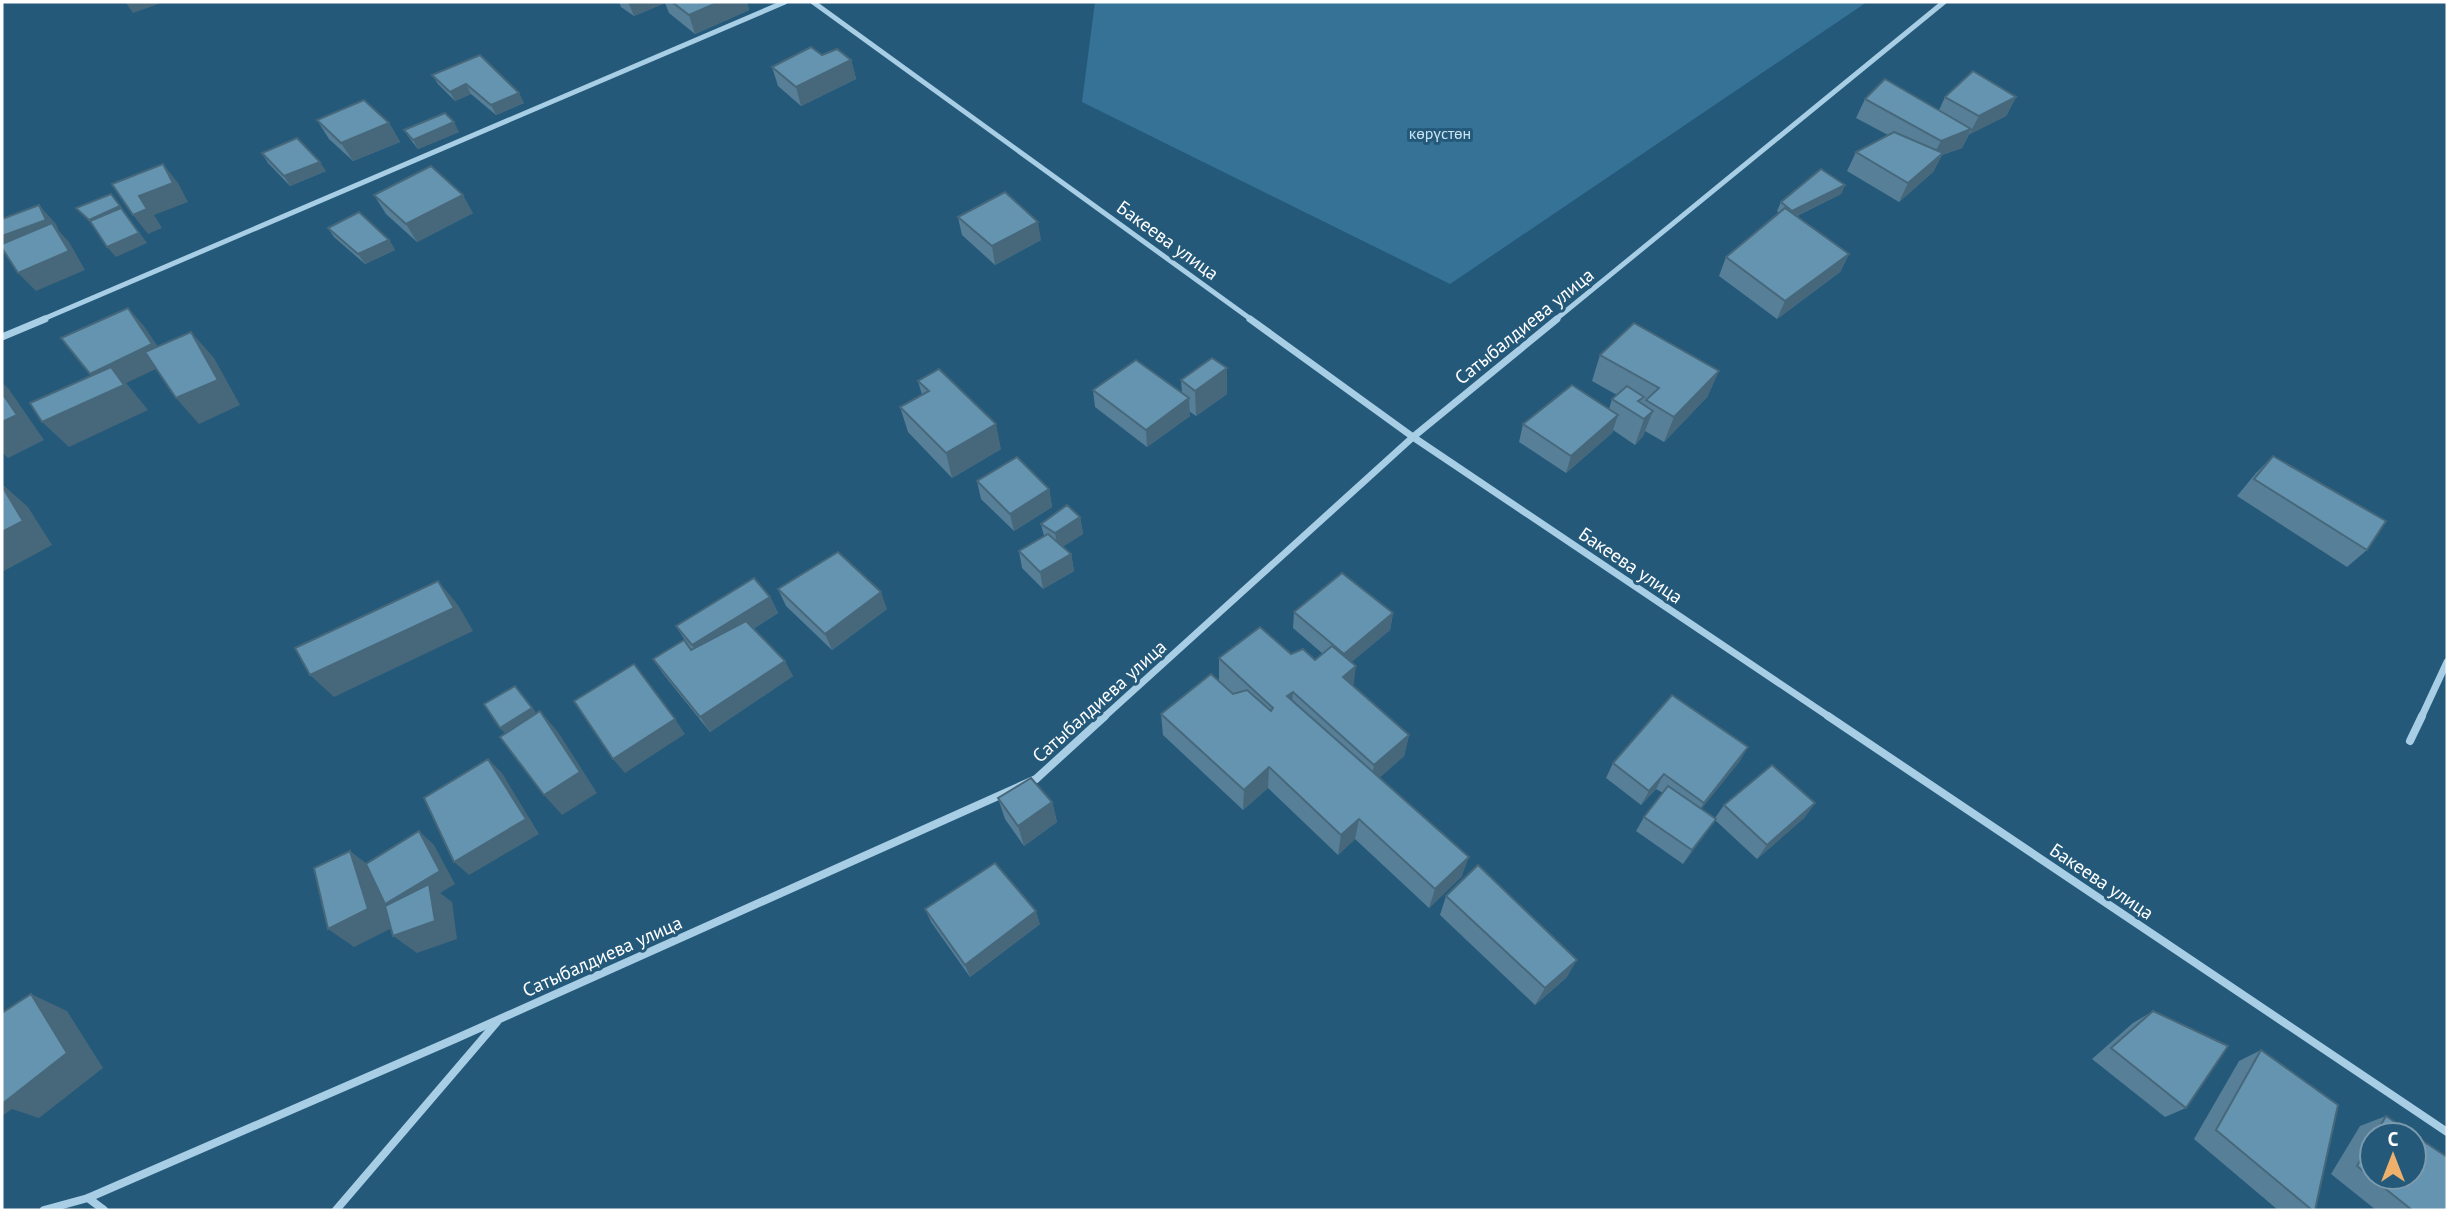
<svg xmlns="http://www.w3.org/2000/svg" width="2449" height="1212" font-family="'PT Sans',sans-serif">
	<rect width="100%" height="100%" fill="#24597a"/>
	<polygon fill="#357295" points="1095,2 1867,2 1450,284 1082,102"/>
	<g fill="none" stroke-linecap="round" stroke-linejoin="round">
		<g stroke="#a7cee4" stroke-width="5">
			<polyline points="813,2 1252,320"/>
			<polyline points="41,320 785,2"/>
			<polyline points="1555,320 1944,2"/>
		</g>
		<g stroke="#a7cee4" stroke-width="7">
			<polyline points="1250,319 1413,437 1831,718"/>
			<polyline points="2,337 45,319"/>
			<polyline points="1103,718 1413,437 1557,319"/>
			<polyline points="2421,718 2447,662"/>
		</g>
		<g stroke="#a7cee4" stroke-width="8">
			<polyline points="1828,716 2447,1132"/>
			<polyline points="2410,741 2422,716"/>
			<polyline points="88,1198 104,1210"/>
			<polyline points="44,1210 88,1198 455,1039 1036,779 1105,716"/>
			<polyline points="336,1210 497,1022"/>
		</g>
	</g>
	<g fill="#577f97">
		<polygon points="619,2 747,2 749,10 695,34 669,13 665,3 634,16 621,7"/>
		<polygon points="822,55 851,60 856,79 801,106 778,86 772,67"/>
		<polygon points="432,75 524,103 496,115 471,94 455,101 438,84"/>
		<polygon points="1945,97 2016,97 2006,116 1969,134 1962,148 1942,155 1933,172 1899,202 1847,171 1856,152 1888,135 1856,118 1865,99 1939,110"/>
		<polygon points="317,120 389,123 400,142 353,161 329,139"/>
		<polygon points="404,130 459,132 418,149 410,139"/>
		<polygon points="262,153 326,171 290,186 268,163"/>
		<polygon points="1845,185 1841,194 1797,216 1849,254 1840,272 1777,319 1719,276 1726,257 1779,213 1777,211 1781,202"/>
		<polygon points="374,195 473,213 417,242 386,214"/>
		<polygon points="958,217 1041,240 995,265 962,235"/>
		<polygon points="328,228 389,240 395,250 365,264 334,237"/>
		<polygon points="1600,355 1708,396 1664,442 1645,431 1643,436 1635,445 1613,430 1612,433 1566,473 1519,442 1523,424 1609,409 1612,399 1617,395 1592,381"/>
		<polygon points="1227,368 1227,394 1196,416 1189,411 1190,416 1147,447 1095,407 1093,390 1182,393 1181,380"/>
		<polygon points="918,381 1001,449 952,478 908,432 900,407 922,395"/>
		<polygon points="2273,456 2367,550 2347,567 2237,496 2256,473"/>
		<polygon points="977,481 1049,489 1052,507 1014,531 981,499"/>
		<polygon points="1080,517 1083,534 1063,546 1071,554 1074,571 1043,589 1022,568 1019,551 1044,536 1041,524"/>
		<polygon points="778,589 887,609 832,650 786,606"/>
		<polygon points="770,597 778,613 753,629 793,676 710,732 664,675 653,659 692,650 686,642 676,626"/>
		<polygon points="1294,612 1393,613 1390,630 1351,662 1353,685 1409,735 1404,756 1379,778 1462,876 1429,908 1355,839 1338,855 1268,788 1243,810 1163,735 1161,714 1219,681 1219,658 1291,654 1315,660 1323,654 1293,628"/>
		<polygon points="1748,747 1739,762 1701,809 1715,818 1724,805 1815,803 1804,818 1757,859 1715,820 1683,864 1636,831 1644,817 1663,793 1656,789 1641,805 1606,778 1613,763"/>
		<polygon points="998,798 1052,802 1057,822 1024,846 1005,819"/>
		<polygon points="1446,896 1567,977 1535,1005 1440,915"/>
		<polygon points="925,909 1040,924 970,977 931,922"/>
		<polygon points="2153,1011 2186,1108 2165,1117 2092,1059 2133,1023"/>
		<polygon points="2261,1050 2315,1210 2278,1210 2194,1139 2239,1061"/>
		<polygon points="2386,1116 2414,1135 2372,1135 2372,1177 2447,1210 2376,1210 2331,1174 2360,1126"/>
	</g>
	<g fill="#47687b">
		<polygon points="130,2 164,2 133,13 126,3"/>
		<polygon points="628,2 665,2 665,3 634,16"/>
		<polygon points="719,2 747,2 749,10 695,34 689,15"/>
		<polygon points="851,60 856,79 801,106 796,87"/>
		<polygon points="466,84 471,94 455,101 450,92"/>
		<polygon points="519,93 524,103 496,115 491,105"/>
		<polygon points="2016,97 2006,116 1969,135 1979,116"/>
		<polygon points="454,122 459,132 418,149 413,140"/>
		<polygon points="389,123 400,142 353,161 341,143"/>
		<polygon points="1971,129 1962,148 1942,155 1933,172 1899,202 1908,183 1931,159 1941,141"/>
		<polygon points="320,162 326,171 290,186 284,176"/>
		<polygon points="163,164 178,183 188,202 154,215 162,228 148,234 133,215 139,196"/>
		<polygon points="1845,185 1841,194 1788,220 1792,211"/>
		<polygon points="111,194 147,243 116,257 107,247 97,229 89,220"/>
		<polygon points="463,195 473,213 417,242 406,224"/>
		<polygon points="39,205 56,224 59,231 69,242 85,270 36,291 18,273 16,256 2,241 2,236"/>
		<polygon points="1038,222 1041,240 995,265 992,246"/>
		<polygon points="389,240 395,250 365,264 358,254"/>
		<polygon points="1849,254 1840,272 1777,319 1785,301"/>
		<polygon points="128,308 144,326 169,363 126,383 148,410 69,447 42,422 108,392 90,374"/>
		<polygon points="191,332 214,358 240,405 199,424 176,398"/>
		<polygon points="1227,368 1227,394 1196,416 1195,391"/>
		<polygon points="1719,371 1708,396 1664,442 1674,417"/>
		<polygon points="2,383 8,388 44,440 8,458 2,452"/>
		<polygon points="1189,398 1190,416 1147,447 1146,430"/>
		<polygon points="1653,411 1643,436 1635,445 1644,419"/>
		<polygon points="1618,415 1612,433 1566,473 1571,456"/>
		<polygon points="996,424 1001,449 952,478 946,453"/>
		<polygon points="2,484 28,507 52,545 2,572"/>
		<polygon points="1049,489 1052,507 1014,531 1010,514"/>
		<polygon points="1080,517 1083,534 1058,550 1055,533"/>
		<polygon points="1071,554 1074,571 1043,589 1040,572"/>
		<polygon points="438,581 458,605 473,631 334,697 310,675"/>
		<polygon points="881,592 887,609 832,650 825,634"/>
		<polygon points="770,597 778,613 702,661 692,645"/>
		<polygon points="1393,613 1390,630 1342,670 1344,654"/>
		<polygon points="785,661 793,676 710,732 700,717"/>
		<polygon points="1356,666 1353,689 1343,677"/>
		<polygon points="515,686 550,730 519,749 500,728"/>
		<polygon points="1293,692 1291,714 1287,696"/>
		<polygon points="540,711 558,732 597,793 562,815 544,795"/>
		<polygon points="675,719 685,734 625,773 613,759"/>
		<polygon points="1409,735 1404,756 1370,786 1374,765"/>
		<polygon points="1748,747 1739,762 1695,817 1704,803"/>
		<polygon points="488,759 502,773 539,834 469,875 454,862"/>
		<polygon points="1269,767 1268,788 1243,810 1244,790"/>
		<polygon points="1664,774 1656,789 1641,805 1649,791"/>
		<polygon points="1052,802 1057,822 1024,846 1018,826"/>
		<polygon points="1815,803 1804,818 1757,859 1767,845"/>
		<polygon points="1359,819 1355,839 1338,855 1341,835"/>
		<polygon points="1716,819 1706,833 1683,864 1692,850"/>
		<polygon points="419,831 434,845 455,884 440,893 452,902 457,939 417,953 393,936 402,917 385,904 392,928 354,947 328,929 350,851 375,870"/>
		<polygon points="1469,857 1462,876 1429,908 1435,889"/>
		<polygon points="1036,911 1040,924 970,977 965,965"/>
		<polygon points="1577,960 1567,977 1535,1005 1545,988"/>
		<polygon points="31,994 67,1011 103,1068 39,1118 12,1109 2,1116 2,1091"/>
	</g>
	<g fill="#6594b0" stroke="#47687b" stroke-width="2">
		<polygon points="672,2 719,2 689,15"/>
		<polygon points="811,47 822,55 837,49 851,60 796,87 772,67"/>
		<polygon points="480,55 519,93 491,105 466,84 450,92 432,75"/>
		<polygon points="1973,71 2016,97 1979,116 1945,97"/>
		<polygon points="1885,79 1971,129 1941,141 1865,99"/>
		<polygon points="364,100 389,123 341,143 317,120"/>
		<polygon points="445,113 454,122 413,140 404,130"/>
		<polygon points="1894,132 1943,153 1908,183 1856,152"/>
		<polygon points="297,138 320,162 284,176 262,153"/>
		<polygon points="163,164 173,183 139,196 147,209 133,215 112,184"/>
		<polygon points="431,166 463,195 406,224 374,195"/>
		<polygon points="1821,169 1845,185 1792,211 1781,202"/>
		<polygon points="1005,192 1038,222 992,246 958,217"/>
		<polygon points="111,194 120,206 89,220 76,208"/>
		<polygon points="39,205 46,220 2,236 2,219"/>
		<polygon points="121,208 139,233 107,247 90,221"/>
		<polygon points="1785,208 1849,254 1785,301 1726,257"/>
		<polygon points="359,212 389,240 358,254 328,228"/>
		<polygon points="52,223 69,251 18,273 2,248 2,244"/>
		<polygon points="128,308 152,344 90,374 61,338"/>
		<polygon points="1634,323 1719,371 1674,417 1646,400 1659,388 1600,355"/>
		<polygon points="191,332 218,380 176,398 145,352"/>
		<polygon points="1212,358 1227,368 1195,391 1181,380"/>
		<polygon points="1136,360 1189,398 1146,430 1093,390"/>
		<polygon points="111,367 124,385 42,422 30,403"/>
		<polygon points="939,369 996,424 946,453 900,407 929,391 918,381"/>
		<polygon points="1572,385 1618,415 1571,456 1523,424"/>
		<polygon points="1627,386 1644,397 1638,401 1653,411 1644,419 1612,399"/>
		<polygon points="2,393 17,415 2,422"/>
		<polygon points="2273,456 2386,521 2367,550 2254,479"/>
		<polygon points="1017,457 1049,489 1010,514 977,481"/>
		<polygon points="2,486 23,521 2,532"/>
		<polygon points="1067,505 1080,517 1055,533 1041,524"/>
		<polygon points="1048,534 1071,554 1040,572 1019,551"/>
		<polygon points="838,552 881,592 825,634 778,589"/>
		<polygon points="1342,573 1393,613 1344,654 1294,612"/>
		<polygon points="754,578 770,597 692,645 676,626"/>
		<polygon points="438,581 454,608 310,675 295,648"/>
		<polygon points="746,621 785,661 700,717 653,659 684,640 691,650"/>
		<polygon points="1260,627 1291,654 1303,649 1315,660 1332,646 1356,666 1343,677 1409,735 1374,765 1293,692 1287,696 1469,857 1435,889 1359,819 1341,835 1269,767 1244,790 1161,714 1211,674 1233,694 1247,690 1271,711 1273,708 1219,658"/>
		<polygon points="634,664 675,719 613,759 574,701"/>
		<polygon points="515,686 532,708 500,728 484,704"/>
		<polygon points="1672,695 1748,747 1704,803 1664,774 1649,791 1613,763"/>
		<polygon points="540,711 580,772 544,795 500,737"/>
		<polygon points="488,759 526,819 454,862 424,798"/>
		<polygon points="1772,765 1815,803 1767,845 1724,805"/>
		<polygon points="1031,778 1052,802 1018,826 998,798"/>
		<polygon points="1668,786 1716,819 1692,850 1644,817"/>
		<polygon points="419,831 440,871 385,904 366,864"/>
		<polygon points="350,851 368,909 328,929 314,868"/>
		<polygon points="995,863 1036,911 965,965 925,909"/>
		<polygon points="1478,865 1577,960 1545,988 1446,896"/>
		<polygon points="429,884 435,921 393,936 385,906"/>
		<polygon points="31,994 67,1053 2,1104 2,1013"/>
		<polygon points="2153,1011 2228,1046 2186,1108 2111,1048"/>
		<polygon points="2261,1050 2338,1105 2315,1210 2312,1210 2216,1130"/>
		<polygon points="2386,1116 2414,1135 2375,1135"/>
		<polygon points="2414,1135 2447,1157 2447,1210 2412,1210 2357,1166 2372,1140 2372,1177 2414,1177"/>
	</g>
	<g text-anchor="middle" stroke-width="6" stroke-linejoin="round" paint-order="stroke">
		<g font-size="16" fill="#cae4f3" stroke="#24597a">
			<text x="1440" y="139">көрүстөн</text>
		</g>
		<g font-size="19" fill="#fff" stroke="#24597a">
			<text transform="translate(1168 240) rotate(36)" y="7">Бакеева улица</text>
			<text transform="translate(1524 326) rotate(-39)" y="7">Сатыбалдиева улица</text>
			<text transform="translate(1631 565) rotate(34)" y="7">Бакеева улица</text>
			<text transform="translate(1099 701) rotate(-42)" y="7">Сатыбалдиева улица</text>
			<text transform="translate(2102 881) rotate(34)" y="7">Бакеева улица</text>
			<text transform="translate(602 956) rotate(-24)" y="7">Сатыбалдиева улица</text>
		</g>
	</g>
	<rect width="2449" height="1212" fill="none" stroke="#ffffff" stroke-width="7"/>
	<g transform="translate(2393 1156)"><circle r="33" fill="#24597a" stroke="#7c9baf" stroke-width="2"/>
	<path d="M0-5L12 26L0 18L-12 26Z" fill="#eeb16c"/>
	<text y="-10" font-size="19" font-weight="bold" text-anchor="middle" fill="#ffffff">С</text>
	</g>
</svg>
